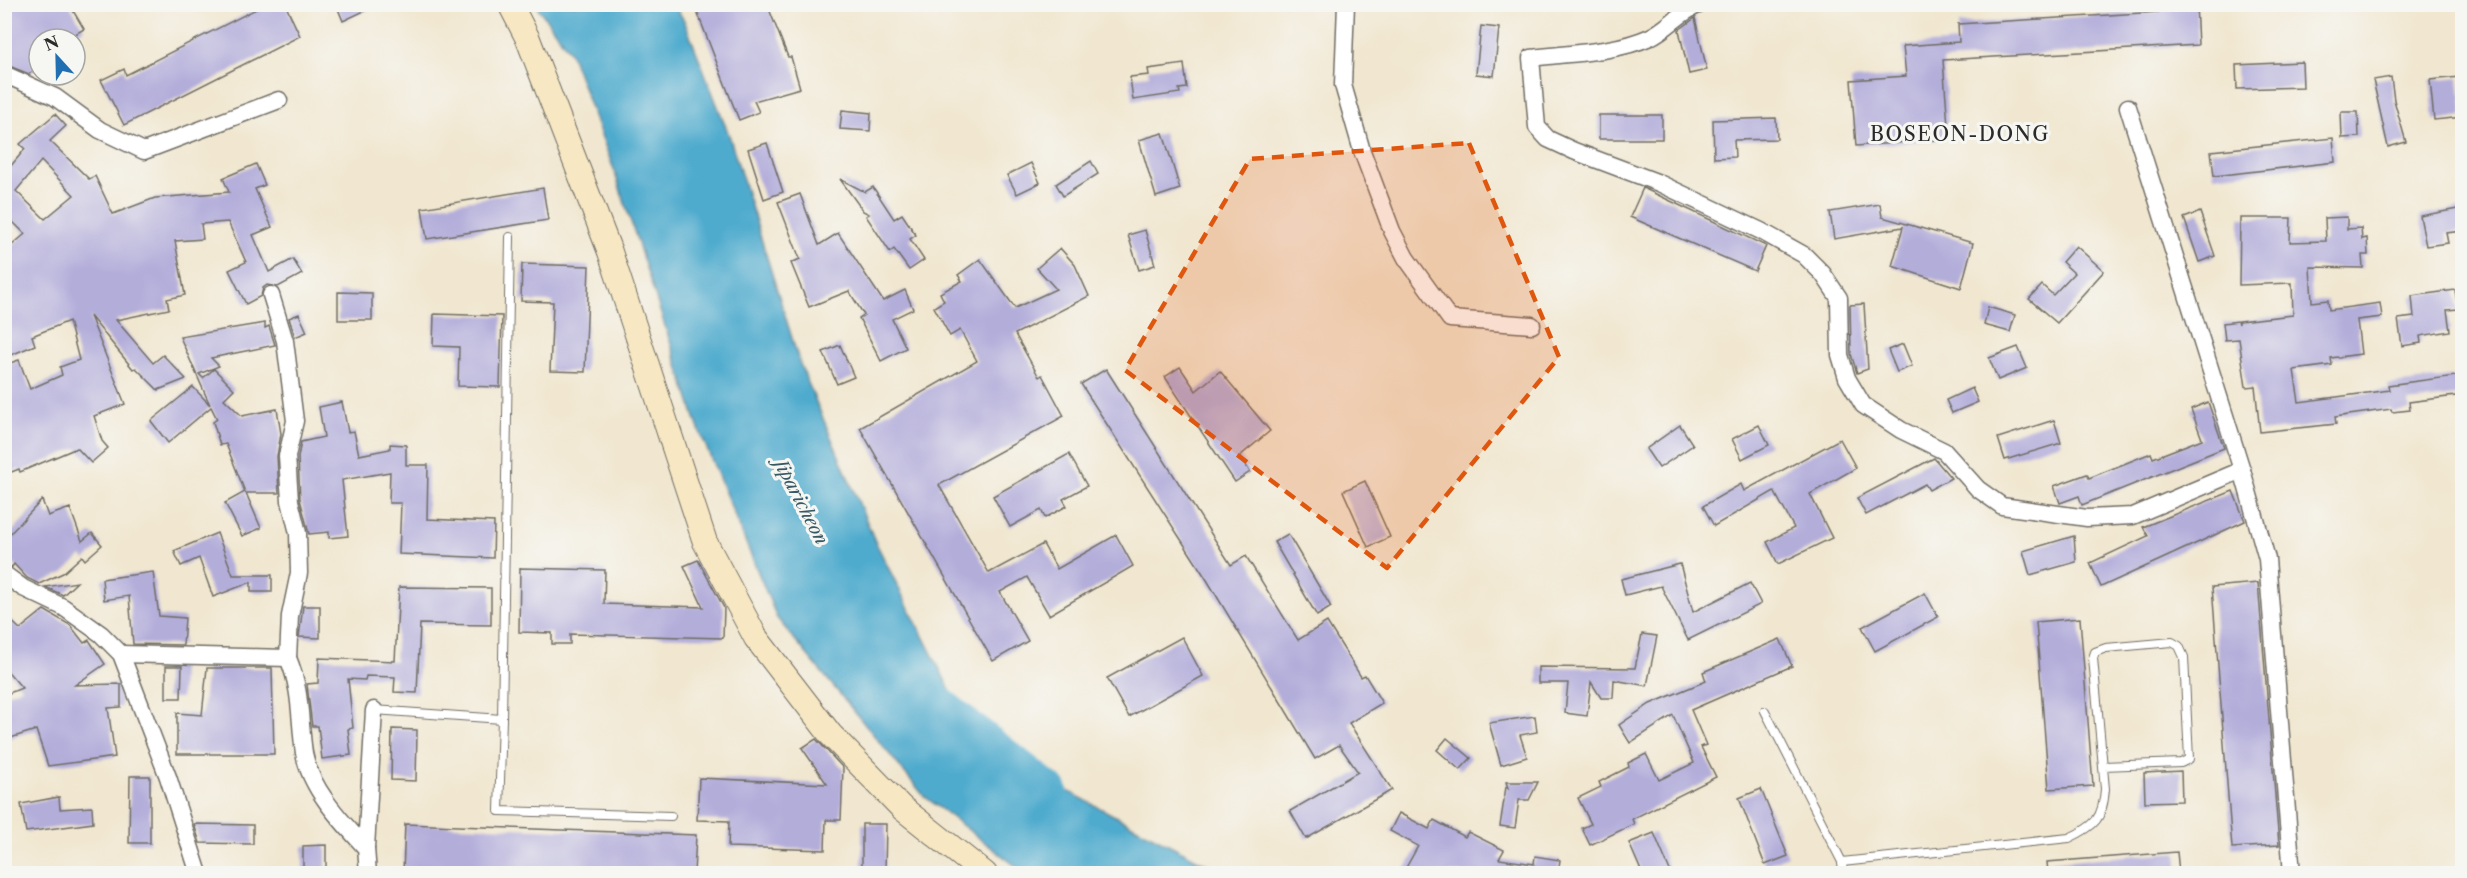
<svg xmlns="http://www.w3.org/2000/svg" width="2467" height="878" font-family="'Libre Caslon Text',serif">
	<rect width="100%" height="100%" fill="#f6f6f2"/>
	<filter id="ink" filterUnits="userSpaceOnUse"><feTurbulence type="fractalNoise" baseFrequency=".0167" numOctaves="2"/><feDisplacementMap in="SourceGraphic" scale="12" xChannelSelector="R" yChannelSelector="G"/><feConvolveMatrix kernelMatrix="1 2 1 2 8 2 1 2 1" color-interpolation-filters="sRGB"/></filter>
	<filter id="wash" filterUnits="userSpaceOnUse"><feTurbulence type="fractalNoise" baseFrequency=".008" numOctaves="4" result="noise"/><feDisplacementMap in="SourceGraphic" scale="24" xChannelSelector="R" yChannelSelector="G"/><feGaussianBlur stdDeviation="1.35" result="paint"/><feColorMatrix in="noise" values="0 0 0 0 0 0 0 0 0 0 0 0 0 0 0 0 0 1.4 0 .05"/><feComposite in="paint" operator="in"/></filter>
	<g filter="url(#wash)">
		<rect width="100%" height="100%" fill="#f1e7d0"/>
		<polygon fill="#50abce" stroke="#3e6b7c" stroke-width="1.5" points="536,5 674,5 684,20 729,135 800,364 875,541 977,743 1223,873 1025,873 924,796 777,618 698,427 613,167 570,52"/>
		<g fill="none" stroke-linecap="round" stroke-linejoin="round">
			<polyline stroke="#50abce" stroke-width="34" points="933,698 1051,791"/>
		</g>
		<g id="blocks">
			<g fill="#b3adda" fill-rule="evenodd">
				<polygon points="4,4 69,4 84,29 67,39 39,39 39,67 29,74 4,64"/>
				<polygon points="266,4 285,4 300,36 124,125 101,80 124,69 126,75"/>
				<polygon points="336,4 379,4 343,21"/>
				<polygon points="694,4 767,4 788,57 791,57 800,88 754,101 759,112 739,120"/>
				<polygon points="2157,4 2196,4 2198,45 1943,60 1949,139 1856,146 1851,80 1906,76 1903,46 1959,42 1958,24 2158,12"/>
				<polygon points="1695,18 1707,70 1689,74 1679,30"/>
				<polygon points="1481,26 1499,28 1494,76 1476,74"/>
				<polygon points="2302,62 2303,87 2237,89 2236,65"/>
				<polygon points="1184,64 1187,88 1179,89 1180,93 1133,100 1130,77 1149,75 1148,69"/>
				<polygon points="2391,77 2394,100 2406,142 2388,147 2373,80"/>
				<polygon points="2459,77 2463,117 2434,120 2430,80"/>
				<polygon points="842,110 871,113 870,131 840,129"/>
				<polygon points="2341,112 2358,112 2359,137 2342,138"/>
				<path d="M55,114L66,126L50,141L89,179L95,176L113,214L155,198L229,192L223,178L256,164L265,185L255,189L272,227L253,235L269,272L293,259L302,274L278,287L267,285L263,288L261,296L246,304L229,270L246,262L228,222L201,224L203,239L175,241L185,295L167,299L169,309L116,320L153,363L163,355L186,379L158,390L136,368L133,369L90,316L125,404L94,416L102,441L108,448L91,463L77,448L20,472L19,469L4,475V365L19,360L30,389L62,375L60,367L79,360L69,321L32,336L35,345L11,355L4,338V252L25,234L4,213V174L25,149L20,144ZM41,161L74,195L45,219L16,191Z"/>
				<rect x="1599" y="115" width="63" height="24"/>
				<polygon points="1776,118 1777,139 1734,140 1735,157 1714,158 1713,120"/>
				<polygon points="1163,133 1180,189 1156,197 1139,140"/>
				<polygon points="2333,138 2335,162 2214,176 2211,151"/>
				<polygon points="767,143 783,192 764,199 748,149"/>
				<polygon points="1091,161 1098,174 1063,196 1056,184"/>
				<polygon points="1031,163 1040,183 1017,194 1007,175"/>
				<polygon points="840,179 865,192 873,187 894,219 902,214 916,235 910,239 924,260 909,270 894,249 890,252 866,216 869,214 863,211"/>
				<polygon points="543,188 548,220 427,239 422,208"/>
				<polygon points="1643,188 1766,246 1755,271 1630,217"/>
				<polygon points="800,194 819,245 838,233 883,301 905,290 913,309 892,319 906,348 881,361 859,318 864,315 849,291 809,307 791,263 800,259 778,202"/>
				<polygon points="1880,204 1882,217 1973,243 1961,288 1892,266 1903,227 1834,239 1830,212"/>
				<polygon points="2463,208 2463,231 2446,233 2448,243 2426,246 2420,216"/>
				<polygon points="2200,212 2215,256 2199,262 2184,218"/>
				<polygon points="2347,217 2347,229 2361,228 2362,239 2367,238 2368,255 2362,255 2363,268 2310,267 2312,302 2328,300 2329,310 2380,303 2382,317 2357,320 2361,354 2331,358 2332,365 2294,370 2299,402 2389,390 2388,385 2463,375 2463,395 2409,402 2410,410 2392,412 2391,409 2335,417 2336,424 2260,432 2255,386 2246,387 2239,339 2225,340 2223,323 2238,321 2239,324 2239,321 2293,315 2292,283 2239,285 2240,218 2291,218 2290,242 2326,241 2325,218"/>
				<polygon points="1145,230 1155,265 1139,270 1128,235"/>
				<polygon points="2076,246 2104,271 2057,323 2029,299 2042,285 2053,295 2074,273 2062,262"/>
				<polygon points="1060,248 1075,265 1089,296 1015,334 1039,377 1042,375 1064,416 939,485 989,573 1043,544 1057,569 1116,535 1133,566 1049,615 1027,577 1000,592 1028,641 993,661 860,428 977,361 960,330 950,336 934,307 944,301 940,293 962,281 958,275 980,259 1015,308 1056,289 1037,268"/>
				<polygon points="522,264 589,266 585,372 550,371 553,302 521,301"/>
				<polygon points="2455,290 2458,309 2447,310 2450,331 2420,336 2421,343 2402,346 2398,319 2414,317 2412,296"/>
				<polygon points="338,292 372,293 372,320 338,320"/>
				<polygon points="1864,304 1868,369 1857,373 1851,354 1850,305"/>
				<polygon points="1988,307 2015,315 2010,332 1984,325"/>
				<polygon points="299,314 307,332 295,337 289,318"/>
				<polygon points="434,314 502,316 500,387 458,386 459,347 433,346"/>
				<polygon points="265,323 265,328 269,326 275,345 211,358 219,366 199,374 203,378 214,369 234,389 224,399 242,416 277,409 281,434 277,456 279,493 246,493 261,528 242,536 225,503 245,492 226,444 220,445 213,422 217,419 211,407 168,443 151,421 193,387 210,405 180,337"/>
				<polygon points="1903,344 1912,366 1897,372 1888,350"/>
				<polygon points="840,345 854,377 837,384 823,352"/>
				<polygon points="2018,347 2027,368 1998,380 1989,358"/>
				<polygon points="1180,367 1196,391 1220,371 1270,431 1240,456 1250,472 1235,482 1165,377"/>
				<polygon points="1106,369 1231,565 1246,556 1298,640 1327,622 1361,677 1365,675 1382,703 1349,723 1392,790 1306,839 1290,811 1358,772 1339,745 1315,759 1207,580 1081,384"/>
				<polygon points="1972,388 1978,402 1952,413 1946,400"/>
				<polygon points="342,402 348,432 354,431 359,455 390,449 390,444 406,445 406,465 428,465 427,519 494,522 493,558 399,554 401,503 389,503 390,472 342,480 348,536 329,538 329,532 309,534 300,499 298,457 301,442 324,437 319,407"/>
				<polygon points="2208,402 2224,448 2082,505 2079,496 2060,503 2054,486 2087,474 2089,478 2151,453 2153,458 2202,439 2191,409"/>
				<polygon points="2054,420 2061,443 2005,460 1998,438"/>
				<polygon points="1680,425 1693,445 1659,468 1646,449"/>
				<polygon points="1759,425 1769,445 1742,459 1732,439"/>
				<polygon points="1840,439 1856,468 1810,494 1832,538 1778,564 1767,542 1794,528 1774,491 1714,526 1703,506 1741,484 1744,491"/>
				<polygon points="1069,454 1087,486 1063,499 1067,506 1045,518 1041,510 1010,527 993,496"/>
				<polygon points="1934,458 1951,478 1929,490 1925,484 1866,515 1857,498"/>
				<polygon points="1365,481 1390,537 1368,547 1343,491"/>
				<polygon points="2233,491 2245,521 2101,587 2090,563 2148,536 2143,527"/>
				<polygon points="42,500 48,516 70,508 82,541 92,533 102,545 85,560 82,556 63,573 39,584 27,578 14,564 12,567 4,564 4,540"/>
				<polygon points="217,533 233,575 272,575 272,592 251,592 251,582 213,597 199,558 181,566 174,551"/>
				<polygon points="1288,534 1331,607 1317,616 1274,542"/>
				<polygon points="2074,536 2076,562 2030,575 2023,551"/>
				<polygon points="698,560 724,608 723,638 570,634 570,644 552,644 552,633 519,632 520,568 605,570 604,604 703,607 684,566"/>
				<polygon points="1680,564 1693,612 1750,583 1761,604 1688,640 1661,586 1625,595 1621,579"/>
				<polygon points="153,572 159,616 185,618 183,645 133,644 129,596 104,600 102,579"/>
				<polygon points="77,582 63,595 45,587"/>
				<polygon points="2258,583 2279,845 2232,848 2212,587"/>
				<polygon points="399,587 491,588 491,625 420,624 417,693 394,692 395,677 366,676 365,680 348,679 353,728 348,729 351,755 322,759 318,726 312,726 307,684 318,683 319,658 395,661"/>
				<polygon points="1925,593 1938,617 1875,651 1862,627"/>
				<polygon points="303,606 320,606 320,638 299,637"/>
				<polygon points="44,610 70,625 84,643 89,640 105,664 75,685 121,684 121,707 108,708 115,757 48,766 36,730 4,740 4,695 22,688 4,667 4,614 20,629"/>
				<polygon points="2080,618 2093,786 2049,789 2036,622"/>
				<polygon points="1642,634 1657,636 1647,686 1614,680 1613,698 1601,698 1591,682 1587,716 1565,713 1568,683 1538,683 1538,667 1635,668"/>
				<polygon points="1182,637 1203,676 1129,717 1107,678"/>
				<polygon points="1780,639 1792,666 1691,710 1706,745 1701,747 1716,777 1632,819 1634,824 1590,845 1582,828 1591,824 1578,798 1601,787 1599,782 1629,767 1628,763 1646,754 1659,780 1694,763 1673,715 1630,743 1619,725 1650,704 1706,681 1703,672"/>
				<polygon points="166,666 182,666 181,698 166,698"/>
				<polygon points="207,668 272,668 274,754 177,754 177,713 202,715"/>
				<polygon points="1535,716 1537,732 1520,735 1527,757 1501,765 1489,723"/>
				<polygon points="392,729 417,730 416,781 391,780"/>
				<polygon points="1447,738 1471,758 1460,770 1437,750"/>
				<polygon points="816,739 843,768 841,820 826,820 825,850 728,847 729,821 697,820 699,778 827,784 802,748"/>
				<polygon points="2181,771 2182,801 2145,802 2144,773"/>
				<polygon points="130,776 150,776 150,843 129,843"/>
				<polygon points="1506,782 1538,782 1529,800 1519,800 1515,828 1500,826 1506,787 1508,788"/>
				<polygon points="1761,789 1788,856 1765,865 1739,798"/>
				<polygon points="59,797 60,809 92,807 93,823 26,832 21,804"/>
				<polygon points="1399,813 1429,829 1434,820 1465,837 1468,832 1504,850 1499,859 1534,864 1535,856 1560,860 1558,873 1403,873 1418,846 1390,831"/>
				<polygon points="194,824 253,825 253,844 200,843"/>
				<polygon points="405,824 696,835 694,873 403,873"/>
				<polygon points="862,824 886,824 885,873 862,873"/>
				<polygon points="1654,833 1671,873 1642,873 1629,843"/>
				<polygon points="326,845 326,873 303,873 303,846"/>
				<polygon points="2177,852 2179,873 2048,873 2047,862"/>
			</g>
		</g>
	</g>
	<g filter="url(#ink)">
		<use href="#blocks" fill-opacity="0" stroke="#706d65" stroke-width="1.5"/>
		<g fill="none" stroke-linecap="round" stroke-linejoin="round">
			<g stroke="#706d65" stroke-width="10">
				<g id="lane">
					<polyline points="374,710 502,719 510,237"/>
					<polyline points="1765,711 1842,862 1843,874"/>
					<polyline points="502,719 499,811 671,816"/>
					<path d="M1842,862L2069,838C2095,826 2103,819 2105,789L2093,658L2095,652L2106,648L2172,642L2179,646L2184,657L2189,759L2181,763L2103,766"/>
				</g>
			</g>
			<g stroke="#706d65" stroke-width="19">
				<g id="street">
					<polyline points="1346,4 1343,85 1362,151 1392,231 1406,258 1450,319 1532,325"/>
					<path d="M1701,4C1680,11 1669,28 1650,37C1614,53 1570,53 1531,58L1537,127L1548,139L1574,151L1659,183L1761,231L1804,255L1823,274L1839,298L1840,355L1847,378L1863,405L1901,430L1944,451L1978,489L2002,506L2087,518L2133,516L2242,470"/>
					<polyline points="4,74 55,97 100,130 144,151 279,100"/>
					<polyline points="2128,107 2242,470 2267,559 2292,874"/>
					<polyline points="4,574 23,588 63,607 101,634 121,654 168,777 199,874"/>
					<polyline points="121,654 288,658 290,616 299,573 298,533 290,501 287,456 295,421 285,341 271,295"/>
					<path d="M288,658C302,691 299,719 304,753C310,789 343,823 366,848"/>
					<polyline points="368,874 366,848 374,710"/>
				</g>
			</g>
			<g stroke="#706d65" stroke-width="26">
				<polyline id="secondary" points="510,4 528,39 610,252 705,542 756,638 830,734 902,808 985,874"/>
			</g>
			<use href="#lane" stroke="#fff" stroke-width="8"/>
			<use href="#street" stroke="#fff" stroke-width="16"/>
			<use href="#secondary" stroke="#f7e8c3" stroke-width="24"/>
		</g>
	</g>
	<path fill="#df570e" fill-opacity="0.2" stroke="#df570e" stroke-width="4.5" stroke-dasharray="12 8" stroke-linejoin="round" d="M1469,143L1559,357L1387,568L1125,370L1250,159Z"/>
	<g text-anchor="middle" stroke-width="6" stroke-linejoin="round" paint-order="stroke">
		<g font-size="18" font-style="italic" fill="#385864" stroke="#f6f6f2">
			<text transform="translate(801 502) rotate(62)" y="6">Jiparicheon</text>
		</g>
		<g font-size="20" letter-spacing="1.5" fill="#2b2b2b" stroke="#f6f6f2">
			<text x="1960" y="141">BOSEON-DONG</text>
		</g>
	</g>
	<rect width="2467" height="878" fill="none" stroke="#f6f6f2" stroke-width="24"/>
	<g transform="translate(57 57) rotate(338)"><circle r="28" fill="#f6f6f2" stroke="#a5a5a2" stroke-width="1.5"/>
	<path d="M0-4.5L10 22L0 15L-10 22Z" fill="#1f6fb2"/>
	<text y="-9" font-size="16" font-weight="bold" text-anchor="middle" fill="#2b2b2b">N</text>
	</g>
</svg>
